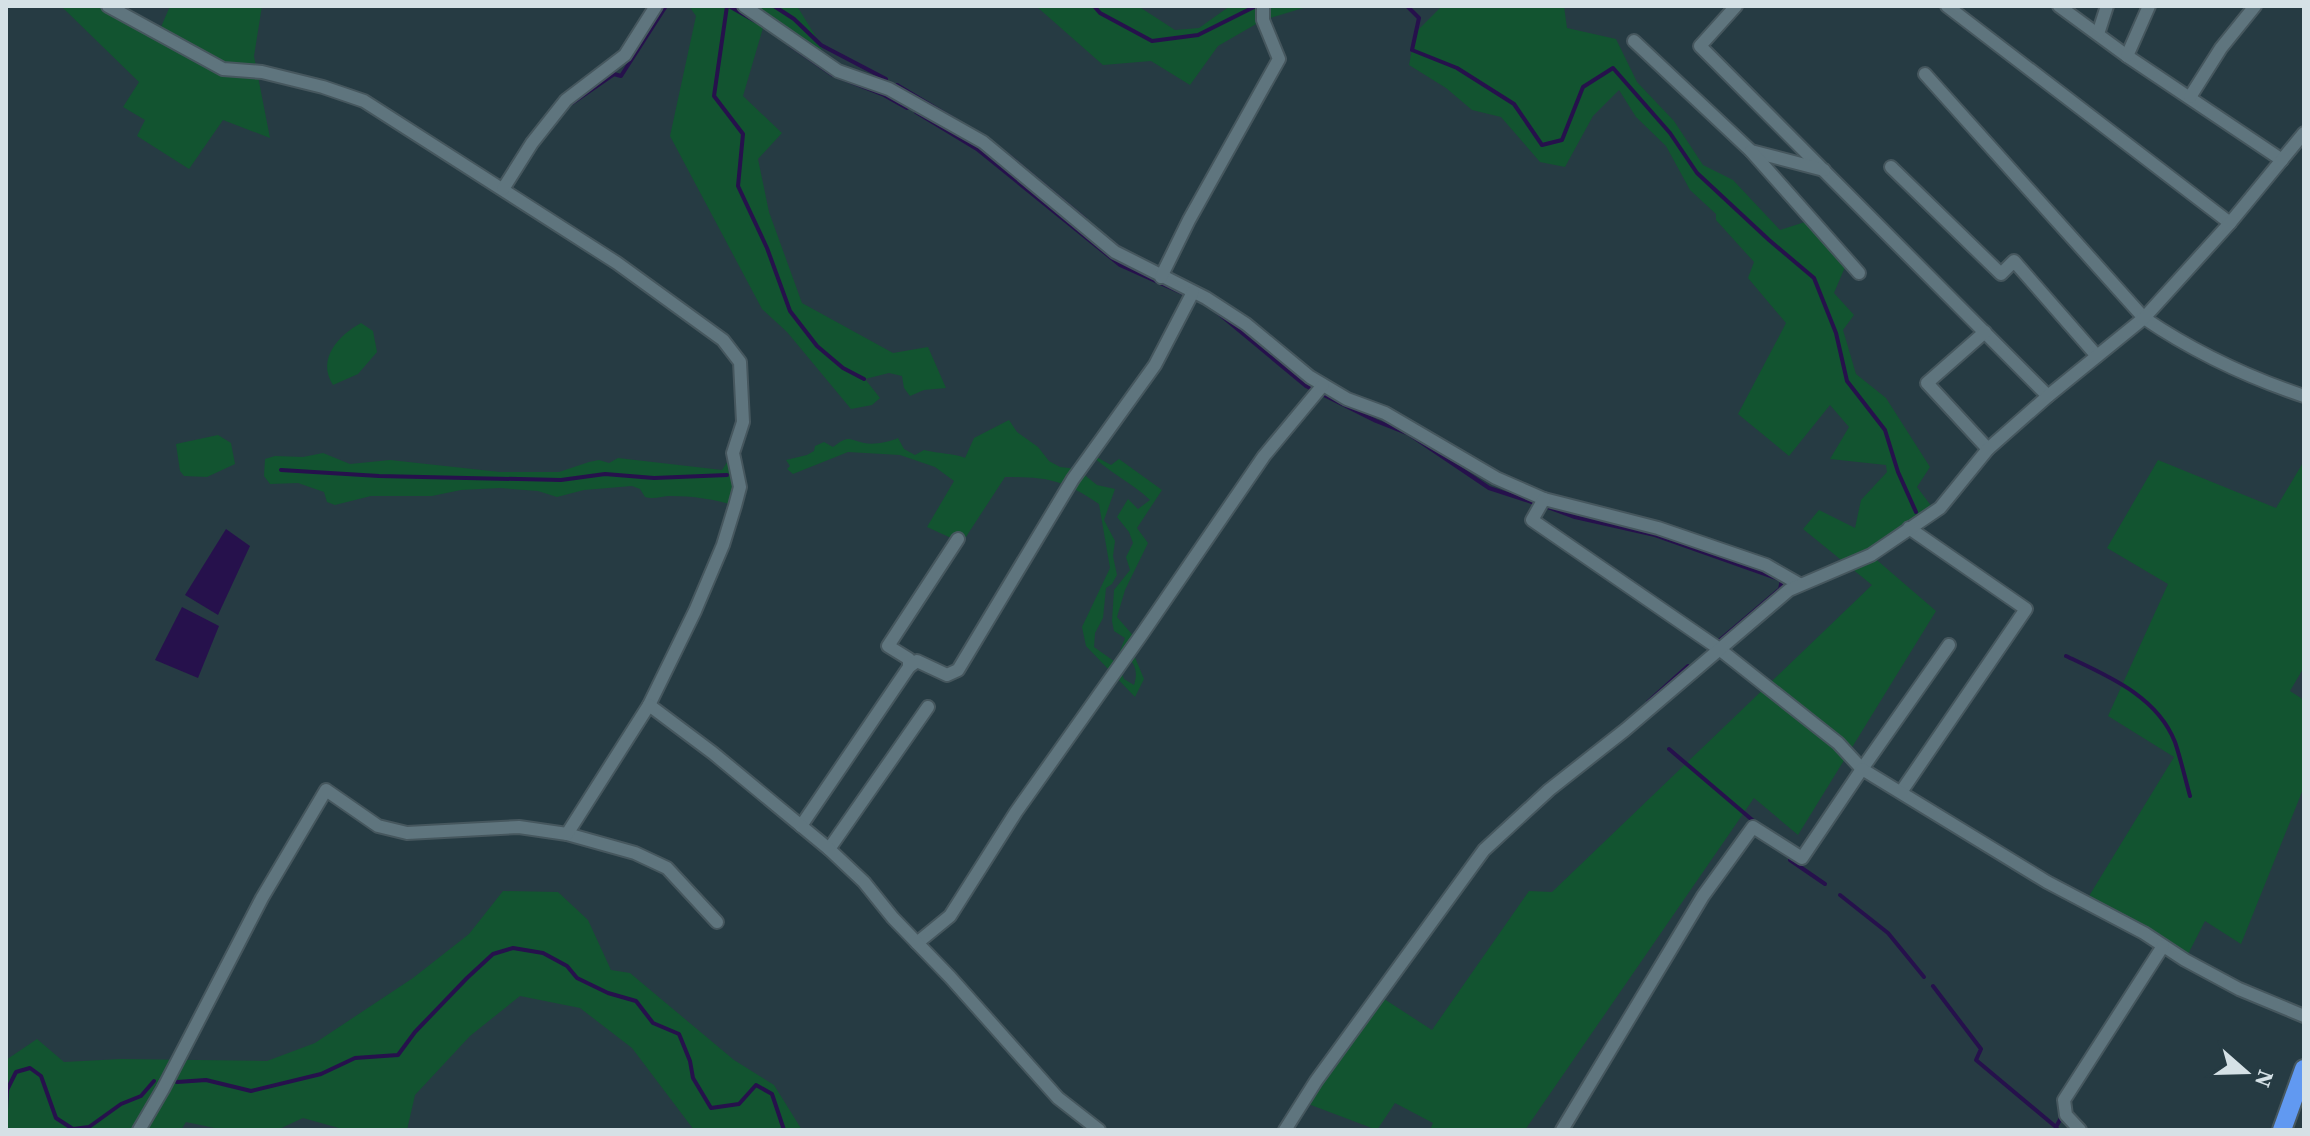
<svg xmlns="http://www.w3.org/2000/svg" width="2310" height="1136" font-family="'Source Serif 4',serif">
	<rect width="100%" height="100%" fill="#263b43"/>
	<g fill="#125430">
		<polygon points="61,6 108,6 158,34 170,6 262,6 254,56 270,138 223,120 189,169 137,136 145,120 123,107 139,82"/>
		<polygon points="689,6 797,6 821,45 824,63 765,21 743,96 782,133 758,159 769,212 802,303 893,353 928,347 946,388 924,390 910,396 904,388 902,376 889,373 865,379 880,398 872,405 851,409 787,332 762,309 670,136 696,16"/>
		<polygon points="1036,6 1138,6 1175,30 1199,28 1230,6 1310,6 1263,20 1218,46 1190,85 1151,61 1103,65"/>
		<polygon points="1442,6 1564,6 1567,28 1616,39 1637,82 1674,121 1703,165 1733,180 1780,230 1805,222 1845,267 1834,293 1854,315 1843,330 1856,374 1886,398 1930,467 1917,487 1935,511 1871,555 1936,611 1798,835 1754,798 1525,1130 1430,1130 1433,1123 1395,1103 1377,1130 1303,1102 1378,995 1432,1030 1529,891 1552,892 1872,585 1803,529 1819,510 1855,528 1861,500 1887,472 1886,465 1830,459 1849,427 1830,405 1789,456 1738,414 1786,323 1748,278 1754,262 1716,220 1716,214 1690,190 1666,146 1636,117 1619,90 1593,116 1565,167 1540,162 1501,117 1472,110 1446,88 1409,65 1415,33"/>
		<path d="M361,323L373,331L377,352L358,374L333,385C316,359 339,335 361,323Z"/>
		<path d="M1009,420L1017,432L1038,447L1049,461L1060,467L1077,469L1097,485L1115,489L1104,520L1115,541L1113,556L1117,575L1112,584L1106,588L1103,618L1095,633L1094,647L1118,664L1124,679L1134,685C1139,670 1134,660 1120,651L1125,638L1114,631L1112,621L1114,590L1130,570L1126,557L1133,543L1129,532L1117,517L1128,499L1138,509L1150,500C1131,482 1108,472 1089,453L1111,465L1119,459L1162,490L1137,528L1148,543L1125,590L1117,617L1137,640L1134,655L1144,679L1135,697L1086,646L1082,627L1110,568L1099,504C1063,480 1048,477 1005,477L962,543L927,527L954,481L935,467L900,455L848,452L793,474L787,469L790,466L786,460L807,455L814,451L815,446L824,442L833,447C849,435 847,439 864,443C874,445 889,442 898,438L904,449L915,455L924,450C935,453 958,454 965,458L974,438Z"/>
		<polygon points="218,435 231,443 235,464 207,477 184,476 180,471 176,444"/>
		<path d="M323,453L350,464L390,460L500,472H559L589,462L599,460L609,463L618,458L722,470L733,453L735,506C716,499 691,496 671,496C661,496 655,500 645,497L640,489L632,486L584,490L557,497L538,491L500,488L461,490L432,496H371L335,505L327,502L324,492L298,483L270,484L264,476L265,459L275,456L303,457Z"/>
		<polygon points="2158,460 2276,508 2304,461 2304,667 2290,691 2304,700 2304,787 2241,944 2205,921 2185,960 2086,901 2174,757 2108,716 2168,584 2107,548"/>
		<polygon points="503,891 558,892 588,920 611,970 630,973 734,1060 774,1085 802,1130 694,1130 632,1048 580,1008 520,996 470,1036 415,1095 407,1130 346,1130 303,1118 277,1130 224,1130 186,1122 181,1130 6,1130 6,1060 37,1039 64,1062 121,1059 267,1061 315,1043 413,978 469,934"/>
	</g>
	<g fill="#26114c">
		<polygon points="226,529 250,546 218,615 185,595"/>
		<polygon points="182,607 219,626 198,678 155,660"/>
	</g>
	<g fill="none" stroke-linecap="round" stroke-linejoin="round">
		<g stroke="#26114c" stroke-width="4">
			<polyline points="727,6 714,96 743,134 738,186 767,248 790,311 817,346 843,368 864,379"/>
			<polyline points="729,6 757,22"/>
			<polyline points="774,6 794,19 821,45 886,79"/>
			<polyline points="1094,6 1100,13 1152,41 1198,35 1254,7"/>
			<polyline points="1270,6 1271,6"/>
			<polyline points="1407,6 1419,18 1412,50 1457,68 1514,104 1542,145 1562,140 1583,87 1613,68 1670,133 1697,173 1769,240 1814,278 1836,333 1847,381 1885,430 1898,472 1916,512"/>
			<polyline points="790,45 833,75 884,95 907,108"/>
			<polyline points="897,85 962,124"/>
			<polyline points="572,103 614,74 621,76 666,6"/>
			<polyline points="916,112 977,149 1120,265 1189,296"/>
			<polyline points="1009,156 1085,219"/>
			<polyline points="1107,238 1122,250"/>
			<polyline points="1217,312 1306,386 1376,421 1409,434 1489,488 1535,503"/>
			<polyline points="281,470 379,476 561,480 605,474 654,478 727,475"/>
			<polyline points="1545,506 1575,517 1655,535 1782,580 1780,589 1720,640"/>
			<path d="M2066,656C2108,676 2157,696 2175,742C2181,760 2185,778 2190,796"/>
			<polyline points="1648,702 1688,666"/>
			<polyline points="1669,749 1757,824"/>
			<polyline points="1790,860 1825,884"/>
			<polyline points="1840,895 1888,933 1924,977"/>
			<polyline points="1933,986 1981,1049 1976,1060 2056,1127"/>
			<polyline points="177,1082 206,1080 251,1091 321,1074 355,1058 398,1055 415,1032 467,978 493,954 513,948 543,953 567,966 577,978 608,993 636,1001 653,1023 679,1034 690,1061 693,1078 711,1108 739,1104 756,1085 772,1094 784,1130"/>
			<polyline points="6,1110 7,1090 16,1072 30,1068 41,1076 56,1118 73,1129 89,1127 121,1104 141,1096 154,1081"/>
			<polyline points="2058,1130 2056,1127 2061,1118"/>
		</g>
		<g stroke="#46575e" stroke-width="16">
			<g id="minor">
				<polyline points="108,6 223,69 262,72 323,87 364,101 617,263 723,340 740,362 743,422 733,453 740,487 735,506 723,545 695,611 649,705"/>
				<polyline points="744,6 838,71 889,89 983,142 1115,252 1206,298 1246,324 1310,377 1347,399 1385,413 1496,478 1544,499 1658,528 1766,565 1799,584"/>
				<polyline points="1736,6 1700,46 2048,396"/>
				<polyline points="1947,6 2230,223"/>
				<polyline points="2059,6 2127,56 2282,160"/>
				<polyline points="2098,34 2107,6"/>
				<polyline points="1634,41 1751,151 1824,170"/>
				<polyline points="2127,56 2149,6"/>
				<path d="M1925,74L2144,318C2194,352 2247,377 2304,396"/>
				<polyline points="2190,97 2221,48 2255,6"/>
				<polyline points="1751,151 1859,273"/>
				<polyline points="1891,167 2001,274 2014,261 2097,356"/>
				<polyline points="503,189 532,143 566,100 625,55 656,6"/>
				<polyline points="1161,277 1189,220 1279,59 1263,20 1263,6"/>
				<polyline points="1985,332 1927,383 1988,449"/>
				<polyline points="1544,499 1532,520 1718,648 1838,743 1862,769 1949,645"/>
				<polyline points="909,667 917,661 947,675 958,670 1073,479 1155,365 1193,292"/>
				<polyline points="1901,792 2026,609 1909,528"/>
				<polyline points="801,826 909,667 909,659 888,646 958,539"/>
				<polyline points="567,834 635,853 667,868 717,922"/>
				<polyline points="829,849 928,707"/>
				<polyline points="917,943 950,916 1016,812 1142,634 1264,456 1323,385"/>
				<polyline points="139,1130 163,1089 262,898 326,790 378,826 407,833 519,827 567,834 649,705 713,753 829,849 864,882 893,918 950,977 1058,1098 1099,1130"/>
				<polyline points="1285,1130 1316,1081 1484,850 1549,790 1625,730 1789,590 1871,555 1940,508 1988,449 2048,396 2144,318 2230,223 2304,133"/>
				<polyline points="1562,1130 1703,896 1753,827 1802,858 1862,769 2047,882 2144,933 2185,960 2239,989 2304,1016"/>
				<polyline points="2080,1130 2066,1115 2064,1100 2163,946"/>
			</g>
		</g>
		<g stroke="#46575e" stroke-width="22">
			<polyline id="highway" points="2282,1130 2304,1069"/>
		</g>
		<use href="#minor" stroke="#5f757e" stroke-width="12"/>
		<use href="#highway" stroke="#6199f1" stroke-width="18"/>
	</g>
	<rect width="2310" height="1136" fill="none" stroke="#d5e1e6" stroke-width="16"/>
	<g transform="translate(2246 1072) rotate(110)" stroke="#263b43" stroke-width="6" paint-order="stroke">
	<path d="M0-6L14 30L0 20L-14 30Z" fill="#d5e1e6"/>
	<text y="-12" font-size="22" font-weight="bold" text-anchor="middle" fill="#d5e1e6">N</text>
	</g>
</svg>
